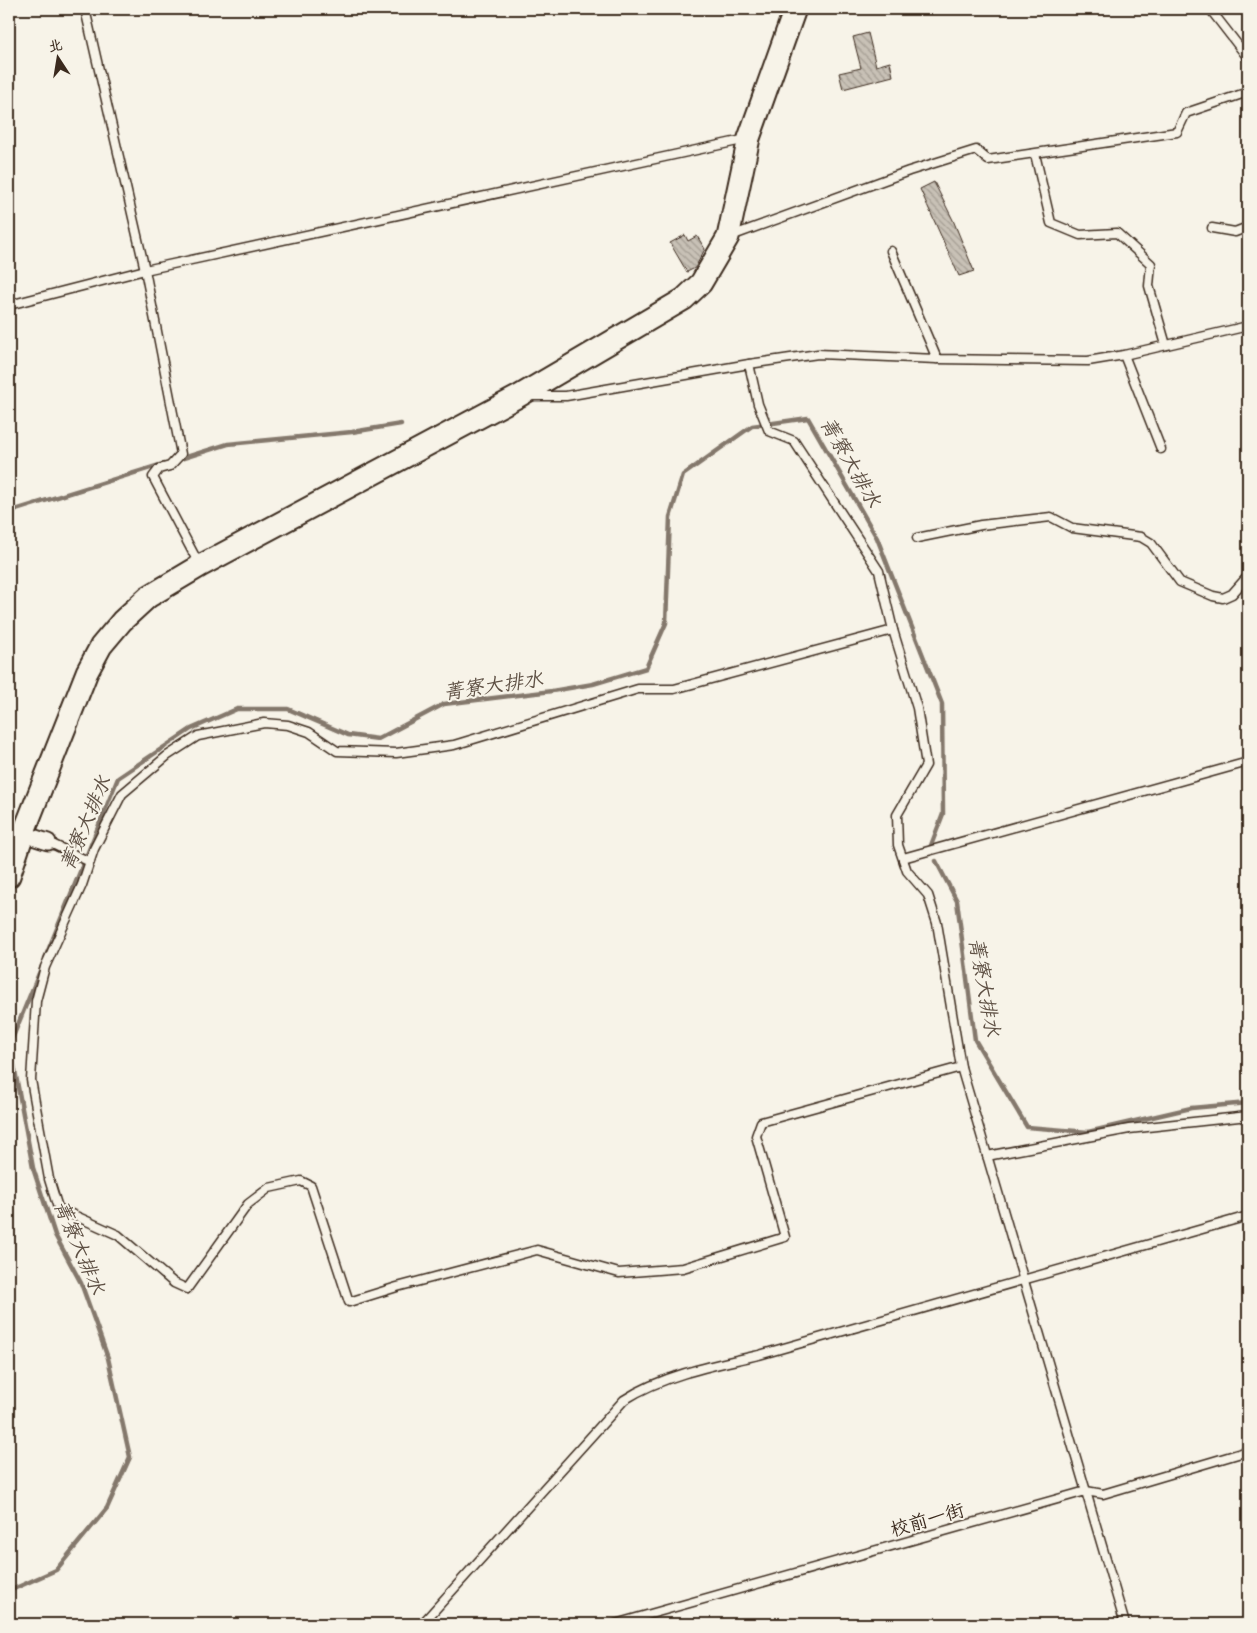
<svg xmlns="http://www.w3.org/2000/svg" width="1257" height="1633" font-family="'Shantell Sans','LXGW WenKai TC',sans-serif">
	<defs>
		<pattern id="building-back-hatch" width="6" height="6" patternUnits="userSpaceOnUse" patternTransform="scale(1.25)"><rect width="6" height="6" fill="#c8c1b6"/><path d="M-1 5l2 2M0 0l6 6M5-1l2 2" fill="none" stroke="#a49d93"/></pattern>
	</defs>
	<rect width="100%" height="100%" fill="#f7f3e8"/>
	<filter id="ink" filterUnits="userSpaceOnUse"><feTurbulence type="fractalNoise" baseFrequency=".02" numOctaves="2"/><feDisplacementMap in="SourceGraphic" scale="10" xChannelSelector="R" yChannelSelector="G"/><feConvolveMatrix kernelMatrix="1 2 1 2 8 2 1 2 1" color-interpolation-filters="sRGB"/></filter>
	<g filter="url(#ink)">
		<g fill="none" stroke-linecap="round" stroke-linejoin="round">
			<g stroke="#84786c" stroke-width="4.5">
				<polyline points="177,460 228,444 352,432 401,424"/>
				<polyline points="9,512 163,464"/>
				<polyline points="936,861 957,901 975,1040 1027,1127 1088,1132 1191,1108 1248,1103"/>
				<polyline points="45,958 118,778 191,729 237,709 288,709 348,735 378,739 444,704 552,691 593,684 646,668 666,623 670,517 683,475 752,426 808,418 877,538 942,704 943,814 930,848"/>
				<polyline points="9,1591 56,1570 107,1508 130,1457 108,1358 81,1283 55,1235 33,1168 10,1044 42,966"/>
			</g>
		</g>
		<g fill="url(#building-back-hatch)" stroke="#3b2a1e">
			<polygon points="868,33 876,66 890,62 893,76 843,89 839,73 861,68 853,37"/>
			<polygon points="934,182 953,220 974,271 959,276 920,189"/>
			<polygon points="685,235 688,241 697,236 705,249 695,268 687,272 670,243"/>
		</g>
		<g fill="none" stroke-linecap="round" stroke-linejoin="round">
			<g stroke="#3b2a1e" stroke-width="11">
				<g id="lane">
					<polyline points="85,9 145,270 181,454 170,466 159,469 153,477 200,566"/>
					<polyline points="1210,9 1248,58"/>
					<polyline points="1035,154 1051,223 1080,235 1117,233 1151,264 1149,286 1166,345"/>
					<polyline points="1212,228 1235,232 1248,227"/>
					<polyline points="731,236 909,171 976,150 988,160 1177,132 1186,113 1248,92"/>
					<polyline points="891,251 937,359"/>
					<polyline points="9,305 145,270 747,139"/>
					<polyline points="1124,355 1161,449"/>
					<polyline points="749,364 758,404 769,431 794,441 879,571 893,630 917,708 926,765 897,815 898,845 907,871 928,895 937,923 961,1067 1125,1624"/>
					<polyline points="531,396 566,396 749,364 818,354 937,359 1088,361 1124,355 1248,326"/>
					<polyline points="917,538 981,525 1051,517 1072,528 1141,537 1151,543 1180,582 1213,596 1223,598 1232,594 1248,576"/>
					<polyline points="893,630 674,689 638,689 454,745 396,753 337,751 309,732 288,725 264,723 198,736 167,756 122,794 94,849 82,885 45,967 36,1001 31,1080 49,1179 58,1208 118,1235 174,1283 187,1289 248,1204 269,1188 301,1181 311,1186 349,1302 397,1287 537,1250 619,1273 683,1268 785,1237 756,1136 761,1122 961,1067"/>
					<polyline points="48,842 90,862"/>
					<polyline points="903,858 1248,762"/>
					<polyline points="987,1156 1129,1129 1248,1116"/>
					<path d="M422,1624L624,1400C663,1375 714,1365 759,1355L1248,1216"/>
					<polyline points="615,1624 1086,1491 1103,1494 1248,1451"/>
				</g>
			</g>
			<g stroke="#3b2a1e" stroke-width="19">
				<polyline id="street" points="9,834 23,834 48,842"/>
			</g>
			<g stroke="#3b2a1e" stroke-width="25">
				<polyline id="secondary" points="9,876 23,834 87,672 101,646 122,621 148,597 200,566 519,396 684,299 701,283 728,237 749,138 795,9"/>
			</g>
			<use href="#lane" stroke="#f7f3e8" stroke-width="8"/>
			<use href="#street" stroke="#f7f3e8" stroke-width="15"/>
			<use href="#secondary" stroke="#f7f3e8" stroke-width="21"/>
		</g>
	</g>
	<g text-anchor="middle" stroke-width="4" stroke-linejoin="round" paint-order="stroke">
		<g font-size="19" fill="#3b2a1e" stroke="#f7f3e8">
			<text transform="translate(927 1519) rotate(-16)" y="7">校前一街</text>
		</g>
		<g font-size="20" font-style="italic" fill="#5f5145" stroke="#f7f3e8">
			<text transform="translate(851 462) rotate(60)" y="7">菁寮大排水</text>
			<text transform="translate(493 685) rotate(-8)" y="7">菁寮大排水</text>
			<text transform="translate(85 823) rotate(-67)" y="7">菁寮大排水</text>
			<text transform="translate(985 987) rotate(80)" y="7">菁寮大排水</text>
			<text transform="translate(80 1247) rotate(67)" y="7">菁寮大排水</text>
		</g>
	</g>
	<rect width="1257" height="1633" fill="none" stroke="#f7f3e8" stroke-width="30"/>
	<rect x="15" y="15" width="1227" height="1603" fill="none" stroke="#3b2a1e" stroke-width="2" filter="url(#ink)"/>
	<g transform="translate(58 58) rotate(348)" stroke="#f7f3e8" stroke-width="4" paint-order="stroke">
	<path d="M0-4L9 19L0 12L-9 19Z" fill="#3b2a1e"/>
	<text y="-8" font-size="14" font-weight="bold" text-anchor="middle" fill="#3b2a1e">北</text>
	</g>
</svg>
